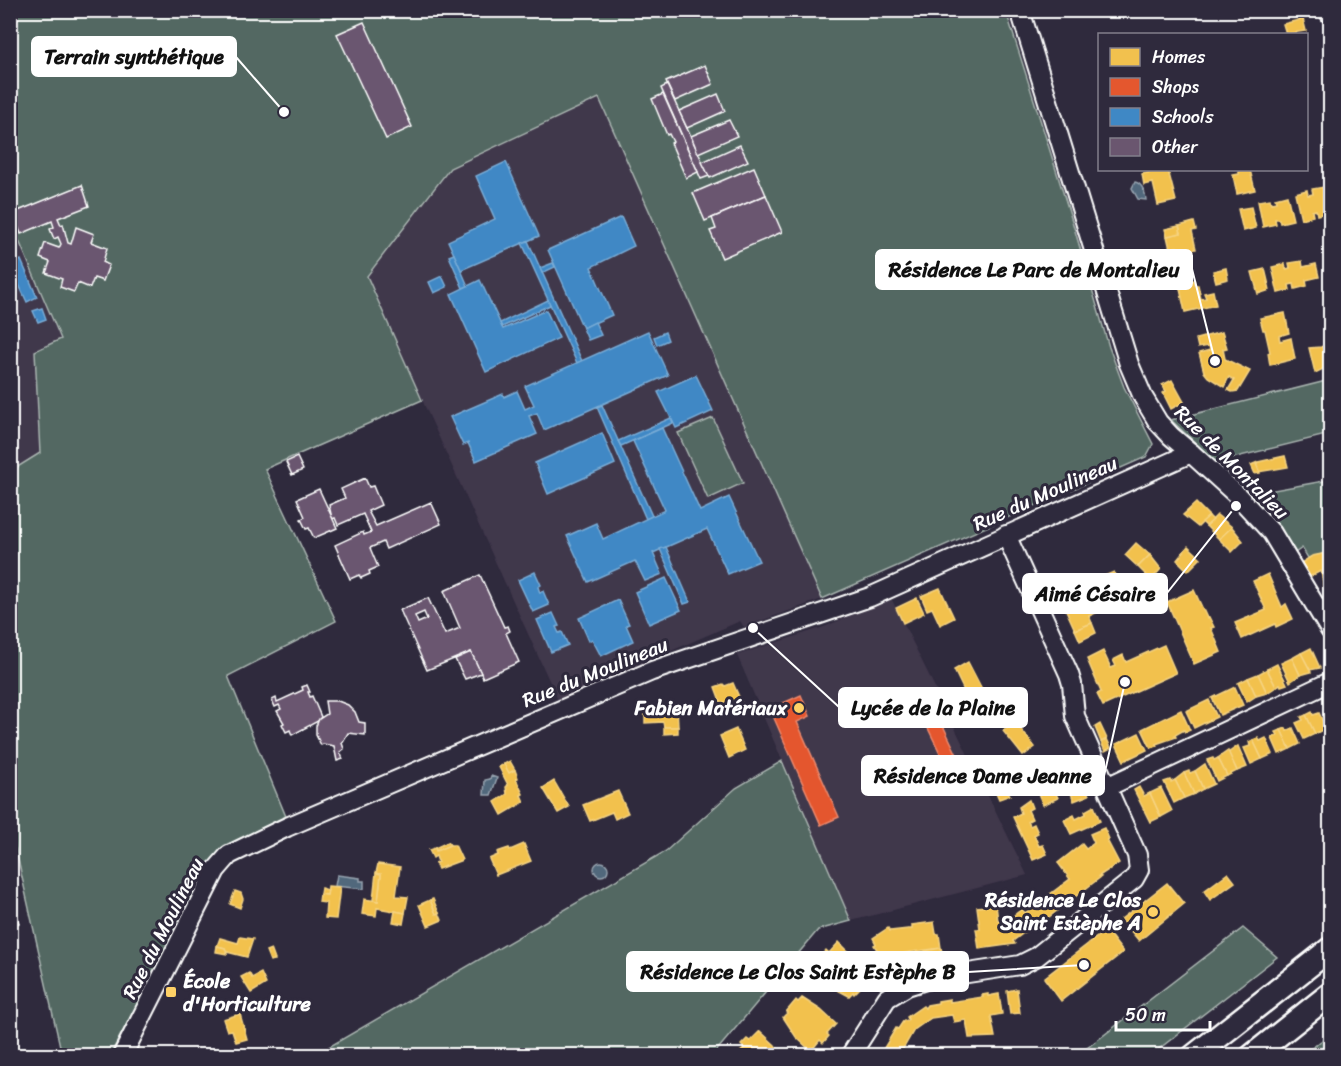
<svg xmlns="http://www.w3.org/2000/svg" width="1341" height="1066" font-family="Sriracha,sans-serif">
	<rect width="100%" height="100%" fill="#2f2a3d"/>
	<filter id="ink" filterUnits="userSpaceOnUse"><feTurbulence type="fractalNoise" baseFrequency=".0167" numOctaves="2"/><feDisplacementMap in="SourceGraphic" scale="12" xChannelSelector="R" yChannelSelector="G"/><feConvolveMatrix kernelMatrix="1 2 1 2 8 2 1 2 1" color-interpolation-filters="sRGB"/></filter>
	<g filter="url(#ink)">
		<g fill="#41374c">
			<polygon points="599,97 822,599 744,627 740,621 558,700 366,276 450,168"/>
			<polygon points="10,222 61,339 35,351 40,453 11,471"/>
			<polygon points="891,598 1027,875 851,921 737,655 824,627"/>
		</g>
		<g fill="#536862" stroke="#a9b4b0" stroke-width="1.5">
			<polygon points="10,11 1006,11 1073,224 1109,347 1124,387 1153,444 1146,457 822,599 599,98 450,168 367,276 422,400 265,469 336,621 228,676 287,819 219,852 110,1055 62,1055 10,824 11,471 40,453 35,351 61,339 11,222"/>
			<polygon points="1330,380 1330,434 1216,462 1171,420"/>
			<polygon points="713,418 743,483 708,499 678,433"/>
			<polygon points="1330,480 1330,552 1308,558 1302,548 1295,553 1273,522 1246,495"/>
			<polygon points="782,761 851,921 818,930 713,1055 315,1055 666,851 736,788"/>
			<polygon points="1243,928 1277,957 1151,1055 1078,1055"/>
			<polygon points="1330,1034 1330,1055 1303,1055"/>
		</g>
		<g fill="#51677c" stroke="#97a4b0" stroke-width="1.5">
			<path d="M1135,182C1142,183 1146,194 1146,200L1138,199L1132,188Z"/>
			<polygon points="491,776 497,778 491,795 484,795 485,780 490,779"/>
			<circle cx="601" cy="869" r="7"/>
			<polygon points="337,875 360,878 360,881 364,881 364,889 335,886"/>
		</g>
		<g fill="#f2c14e" stroke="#f6d483" stroke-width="1.5">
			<polygon points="1196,10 1213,10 1197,15"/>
			<polygon points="1284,10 1305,10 1305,12 1285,16"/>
			<polygon points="1303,19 1306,31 1286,34 1283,24"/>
			<polygon points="1159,170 1168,170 1176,201 1158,205 1153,183 1144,185 1142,174"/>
			<polygon points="1239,170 1250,170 1255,190 1237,194 1233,175 1239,174"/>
			<polygon points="1324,187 1326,193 1330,192 1330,212 1317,215 1316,210 1312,211 1313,216 1301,219 1295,193 1307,190 1308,195 1313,194 1312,189"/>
			<polygon points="1287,195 1293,220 1280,223 1279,219 1275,219 1276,224 1263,227 1258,201 1270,199 1271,203 1276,202 1275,198"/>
			<polygon points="1251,207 1256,228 1243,231 1238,209"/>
			<polygon points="1194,222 1196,230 1192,231 1196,249 1178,253 1177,247 1170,249 1167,236 1181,233 1179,226"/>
			<polygon points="1179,226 1181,233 1167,236 1165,229"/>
			<polygon points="1177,247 1178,253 1171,254 1170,249"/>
			<polygon points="1330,255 1330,281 1325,256"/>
			<polygon points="1302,261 1303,267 1316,264 1319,277 1306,280 1307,286 1295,289 1294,284 1289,285 1290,290 1278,293 1272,267 1285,264 1286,269 1290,268 1289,263"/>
			<polygon points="1226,268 1228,279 1216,282 1213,271"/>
			<polygon points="1265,269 1270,290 1258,294 1252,272"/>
			<polygon points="1194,280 1195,285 1198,285 1201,299 1206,298 1204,293 1213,291 1216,305 1185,312 1180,289 1182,288 1180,284"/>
			<polygon points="1285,313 1289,333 1279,336 1280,341 1291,338 1295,359 1270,365 1268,353 1270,352 1265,330 1263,330 1260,318"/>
			<polygon points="1222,332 1227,348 1223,349 1225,359 1250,371 1238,391 1232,392 1228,390 1234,380 1229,377 1224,387 1208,377 1204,372 1199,353 1210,350 1209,346 1198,348 1196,339"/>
			<polygon points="1329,343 1330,369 1328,369 1327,367 1315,373 1309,348 1321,347"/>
			<polygon points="1172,380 1184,402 1171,409 1163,393 1166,391 1162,385"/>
			<polygon points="1285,456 1288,467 1258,472 1256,464 1258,462"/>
			<polygon points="1258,462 1256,464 1260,473 1255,474 1251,465"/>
			<polygon points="1196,503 1209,516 1198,527 1183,515"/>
			<polygon points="1217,515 1232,527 1219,539 1206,526"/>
			<polygon points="1209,516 1213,520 1206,526 1202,522"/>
			<polygon points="1232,527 1243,541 1232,552 1219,539"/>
			<polygon points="1136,543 1150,555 1138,567 1125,555"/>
			<polygon points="1188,546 1201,558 1188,571 1177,560"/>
			<polygon points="1326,553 1330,563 1330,599 1326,599 1321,571 1309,577 1301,563 1312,556"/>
			<polygon points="1150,555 1161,569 1151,580 1138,567"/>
			<polygon points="1114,572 1125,596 1118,599 1119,602 1089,616 1092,623 1075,630 1065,608 1061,609 1055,597"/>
			<polygon points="1268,574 1282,607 1286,604 1293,619 1276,627 1275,624 1242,639 1235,623 1266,610 1253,581"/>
			<polygon points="940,588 954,618 940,625 932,608 927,610 921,596"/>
			<polygon points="1194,590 1207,618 1209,617 1214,627 1211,628 1221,652 1194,664 1167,602"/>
			<polygon points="917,598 924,613 903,623 896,608"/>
			<polygon points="1092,623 1096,633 1080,641 1075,630"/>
			<polygon points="1164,645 1176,673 1103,706 1097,694 1101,692 1087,659 1103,651 1111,668 1116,666 1113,660 1123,655 1126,662"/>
			<polygon points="1311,648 1320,668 1310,670 1301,653"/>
			<polygon points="1301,653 1311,672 1300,675 1292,658"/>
			<polygon points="1292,658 1300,675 1290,682 1281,663"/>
			<polygon points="968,662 985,695 970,703 954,670"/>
			<polygon points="1277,664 1287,684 1281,686 1280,684 1276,687 1267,669"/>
			<polygon points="1267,669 1276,687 1267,693 1258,674"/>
			<polygon points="1258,674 1267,693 1256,696 1248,678"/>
			<polygon points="1248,678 1256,696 1247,702 1238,683"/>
			<polygon points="733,683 743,706 724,715 721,708 726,706 724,702 721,703 715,687 723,684 725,686"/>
			<polygon points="1235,687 1243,705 1220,715 1212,698"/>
			<polygon points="1209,700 1217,717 1194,728 1186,711"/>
			<polygon points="663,705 663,708 666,708 666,705 677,705 678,727 664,727 663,722 645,723 645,706"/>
			<polygon points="1329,707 1330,707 1330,726 1324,713 1330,710"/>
			<polygon points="1181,710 1190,730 1185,732 1184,730 1175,735 1176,737 1156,744 1157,746 1151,748 1142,729"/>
			<polygon points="1312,712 1313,715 1319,713 1326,728 1315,734 1306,715"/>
			<polygon points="1306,715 1315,734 1304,739 1296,723 1303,720 1301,717"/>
			<polygon points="1015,722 1035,747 1023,756 1003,731"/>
			<polygon points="1100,724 1107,739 1101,742 1095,727"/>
			<polygon points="664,727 678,727 678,733 664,734"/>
			<polygon points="1286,728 1287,731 1293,728 1300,744 1290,749 1281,730"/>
			<polygon points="736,729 745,750 729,758 720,736"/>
			<polygon points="1281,730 1290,749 1279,754 1272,738 1278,735 1276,732"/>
			<polygon points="1139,733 1147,750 1124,761 1116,744"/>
			<polygon points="1258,738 1260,741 1266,738 1273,754 1262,759 1253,740"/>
			<polygon points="1107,739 1111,748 1105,751 1101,742"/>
			<polygon points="1253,740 1262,759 1251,764 1244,748 1250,746 1249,742"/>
			<polygon points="1238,746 1247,767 1237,771 1228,753"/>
			<polygon points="1228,751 1237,771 1227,776 1218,758"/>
			<polygon points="1213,758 1214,760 1218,758 1227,776 1217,781 1207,760"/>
			<polygon points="510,761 515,770 509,773 504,764"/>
			<polygon points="504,764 509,773 515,770 518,778 516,779 523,794 521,795 524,802 502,815 495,802 507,794 506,787 508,785 499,767"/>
			<polygon points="1076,764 1080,774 1076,775 1081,786 1084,785 1089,795 1074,801 1062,770"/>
			<polygon points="1205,764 1214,784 1203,789 1195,771"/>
			<polygon points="1189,771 1190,773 1195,771 1203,789 1194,794 1184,773"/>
			<polygon points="1184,773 1194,794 1184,798 1175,780"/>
			<polygon points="1170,780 1171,782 1175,780 1184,798 1174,803 1164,782"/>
			<polygon points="554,781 569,807 558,813 543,788"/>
			<polygon points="1004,784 1010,795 999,799 994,788"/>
			<polygon points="1052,785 1058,798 1043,805 1037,791"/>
			<polygon points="1139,787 1144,796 1150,793 1161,817 1150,822 1134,790"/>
			<polygon points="1161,788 1172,811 1161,817 1150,793"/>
			<polygon points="618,791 628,813 615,819 612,812 590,821 583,805"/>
			<polygon points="1029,800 1032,808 1028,810 1032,819 1028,821 1030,826 1034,824 1038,833 1034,835 1039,846 1043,845 1047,854 1033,860 1013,817 1021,813 1019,807"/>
			<polygon points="1094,806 1100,821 1071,834 1064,820 1074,815 1076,819 1086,814 1085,811"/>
			<polygon points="1104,828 1109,839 1107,840 1119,863 1099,876 1101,877 1036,927 1025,913 1070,879 1058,863 1082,844 1086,849 1094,843 1090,834"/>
			<polygon points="448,842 450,845 436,851 435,848"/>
			<polygon points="524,844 531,861 496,875 489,859 498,855 497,852 509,848 510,850"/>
			<polygon points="450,845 455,845 462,860 438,869 435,863 438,862 436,856 433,858 429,850 435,848 436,851"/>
			<polygon points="378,864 400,867 396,896 408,897 405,913 377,908 376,916 362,914 364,899 378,901 381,874 376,873"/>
			<polygon points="376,873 381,874 378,901 373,900"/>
			<polygon points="1228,873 1235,882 1210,900 1204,891"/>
			<polygon points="1167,883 1184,904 1139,941 1121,919"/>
			<polygon points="328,886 340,887 336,919 325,918 326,903 319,902 320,894 327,895"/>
			<polygon points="321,888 328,890 327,895 320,894"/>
			<polygon points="235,891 241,893 243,899 240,908 230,904"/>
			<polygon points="433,899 439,913 436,914 430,900"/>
			<polygon points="430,900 436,914 439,913 442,920 428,926 419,905"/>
			<polygon points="996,905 998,921 1009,919 1022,909 1034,925 1013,941 1015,944 979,949 976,929 980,929 977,907"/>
			<polygon points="395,911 405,913 403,924 393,922"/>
			<polygon points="934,922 936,934 939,934 941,948 905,953 890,965 886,959 884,961 874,945 876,944 873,938 888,928 890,931 908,929 912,929 912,925"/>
			<polygon points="1106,930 1123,952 1061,1001 1044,978"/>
			<polygon points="240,937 253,939 247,957 227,952 225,948 217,946 220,938 238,943"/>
			<polygon points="839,942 854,957 867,977 863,981 865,983 854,994 853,992 849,996 828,985 813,970 823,959 820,957 826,950 829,953"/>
			<polygon points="217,946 225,948 227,954 216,952"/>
			<polygon points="941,948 942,952 925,955 925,951"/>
			<polygon points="271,949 275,960 270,961 266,951"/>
			<polygon points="249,973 252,978 261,973 266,984 251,993 241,977"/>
			<polygon points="1017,989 1020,1013 1010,1014 1007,991"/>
			<polygon points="988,994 988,996 999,994 1002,1014 991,1016 995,1037 969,1038 966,1020 954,1022 952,1015 931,1018 914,1030 899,1056 883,1056 886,1050 884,1048 896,1028 898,1029 904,1020 906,1021 908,1019 907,1017 923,1006 925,1008 927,1005 938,1003 938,1001 950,999 950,1002 983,997 982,995"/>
			<polygon points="802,998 821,1010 836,1024 827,1034 829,1036 823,1043 820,1040 811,1051 796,1037 783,1017 787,1013 786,1012 796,1000 798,1002"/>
			<polygon points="240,1014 247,1039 236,1042 232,1030 227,1031 223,1019"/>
			<polygon points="760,1031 775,1045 782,1056 737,1056 744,1048 741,1045 747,1039 750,1041"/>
		</g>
		<g fill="#e4572e" stroke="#ec896d" stroke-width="1.5">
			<polygon points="801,695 810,716 797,722 839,817 821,825 770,709"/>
			<polygon points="937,713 971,784 958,790 924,720"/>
		</g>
		<g fill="#3f88c5" stroke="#79acd6" stroke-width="1.5">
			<polygon points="506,162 539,236 461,270 448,241 495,219 476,176"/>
			<polygon points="621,217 634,246 591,267 612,315 583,328 548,250"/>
			<polygon points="528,241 582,361 577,363 522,243"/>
			<polygon points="454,254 468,286 463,288 449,256"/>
			<polygon points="21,260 37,297 27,302 13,272 10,273 10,265"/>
			<polygon points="553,263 555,267 542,273 540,268"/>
			<polygon points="13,272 17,278 10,281 10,273"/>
			<polygon points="442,276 447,287 434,293 429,282"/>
			<polygon points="480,280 503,329 546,310 559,338 486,372 451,294"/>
			<polygon points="548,300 550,305 502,327 500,323"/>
			<polygon points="42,308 46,319 38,322 33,311"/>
			<polygon points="595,322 601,335 588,340 583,328"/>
			<polygon points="648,331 668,375 544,430 537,413 529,416 537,434 476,461 468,443 463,445 450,417 503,394 504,397 517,391 525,409 534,405 525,386"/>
			<polygon points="665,332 668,340 657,345 654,337"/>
			<polygon points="696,375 713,411 676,428 658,392"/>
			<polygon points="602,405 652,516 646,519 597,407"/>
			<polygon points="671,418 673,423 621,446 618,441"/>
			<polygon points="662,428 700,511 729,497 759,561 728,574 707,529 653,553 662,574 645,581 635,561 588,582 567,536 596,523 603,539 665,510 633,441"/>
			<polygon points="602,433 615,464 548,494 535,463"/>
			<polygon points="666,547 690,602 684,604 660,549"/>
			<polygon points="535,572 541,585 538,587 540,593 543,591 549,605 533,612 518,580"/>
			<polygon points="666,578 681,610 649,624 635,592"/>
			<polygon points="618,600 629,624 626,625 633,641 601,656 592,639 589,641 579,618"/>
			<polygon points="553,613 559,626 556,627 559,633 562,632 568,645 551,652 537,620"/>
		</g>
		<g fill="#6a566f" stroke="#fff" stroke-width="1.5" fill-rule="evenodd">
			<polygon points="364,22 412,127 386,139 337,34"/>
			<polygon points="705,65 713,84 675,101 666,82"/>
			<polygon points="667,85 709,176 701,179 661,88"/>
			<polygon points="663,94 698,172 686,178 671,143 673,142 669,134 667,135 652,99"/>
			<polygon points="718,94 725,111 687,128 679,111"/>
			<polygon points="729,120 737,136 698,153 691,136"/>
			<polygon points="740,145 748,161 710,178 702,162"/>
			<polygon points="754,167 766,195 705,221 693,193"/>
			<polygon points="82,185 89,206 58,218 61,225 63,224 68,243 71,244 76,227 94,234 91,242 107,248 103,262 109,265 103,281 94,278 90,288 78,283 74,292 60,287 62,279 46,273 50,262 40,258 45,243 59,248 61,244 58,237 54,239 50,229 54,227 52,221 21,234 13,213"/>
			<polygon points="766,195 782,232 722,258 710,231 716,229 712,218"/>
			<polygon points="297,457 303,470 292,475 286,462"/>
			<polygon points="365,478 369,487 373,486 381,505 368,511 376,526 431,502 441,524 386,549 383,542 370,548 378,567 369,571 370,574 361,578 359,575 350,579 335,545 363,532 364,535 371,532 363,514 338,525 335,518 332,519 329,505 345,498 341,489"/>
			<polygon points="319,489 337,528 314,538 309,528 306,529 301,519 305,517 297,499"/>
			<path d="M480,575L504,627L508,626L510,631L506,633L519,662L483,678L471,652L427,670L400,610L428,598L445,634L460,628L444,591ZM424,612L427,619L418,623L415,616Z"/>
			<polygon points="471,652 481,673 465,679 455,659"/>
			<polygon points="307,685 310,692 308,692 310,697 312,696 321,717 318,721 292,735 290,730 286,732 282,724 284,723 277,711 281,709 279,705 275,707 272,700 276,698 277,702 303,690 302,687"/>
			<polygon points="325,701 338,701 348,705 355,712 359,722 365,723 365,735 348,733 342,743 344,749 340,752 343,759 337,761 334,746 323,744 321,745 316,735 316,726 319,719 327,714"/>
			<polygon points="10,903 19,923 10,928"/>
		</g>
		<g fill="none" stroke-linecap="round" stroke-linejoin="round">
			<g stroke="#fff" stroke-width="22">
				<g id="minor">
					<polyline points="1020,10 1129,364 1143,397 1158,422 1171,436 1191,453 1236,494 1272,533 1330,630"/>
					<polyline points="1330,10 1330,14"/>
					<polyline points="1107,787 1330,682"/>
					<polyline points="122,1056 216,870 229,855 287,827 652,671 870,597 1191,453"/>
					<polyline points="850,1056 887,998 907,986 929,979 1020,965 1036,957 1134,879 1139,870 1137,855 1075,716 1072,684 1069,674 1006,535"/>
				</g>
			</g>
			<g stroke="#fff" stroke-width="27">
				<g id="major">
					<polyline points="1194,1056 1330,949"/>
					<polyline points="1252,1056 1330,994"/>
				</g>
			</g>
			<use href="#minor" stroke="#2f2a3d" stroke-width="18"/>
			<use href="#major" stroke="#2f2a3d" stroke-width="22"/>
		</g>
	</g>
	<g fill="#ffd166" stroke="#2f2a3d" stroke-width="2">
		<circle cx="799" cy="708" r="6"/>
		<circle cx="1153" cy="912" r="6"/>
		<rect x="165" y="986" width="12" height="12" rx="3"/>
	</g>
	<g text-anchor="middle" stroke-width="6" stroke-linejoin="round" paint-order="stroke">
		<g font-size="20" fill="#fff" stroke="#2f2a3d">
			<text transform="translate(1232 462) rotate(45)" y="7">Rue de Montalieu</text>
			<text transform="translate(1045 493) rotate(-24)" y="7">Rue du Moulineau</text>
			<text transform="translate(595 672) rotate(-22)" y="7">Rue du Moulineau</text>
			<text transform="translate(163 928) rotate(-63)" y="7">Rue du Moulineau</text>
		</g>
		<g font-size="20" font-weight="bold" fill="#fff" stroke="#2f2a3d" text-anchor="end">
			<text x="787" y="715">Fabien Matériaux</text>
			<text x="1141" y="907">Résidence Le Clos<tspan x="1141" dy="23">Saint Estèphe A</tspan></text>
			<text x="183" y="988" text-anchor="start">École<tspan x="183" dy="23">d'Horticulture</tspan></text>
		</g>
	</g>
	<path fill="none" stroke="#fff" stroke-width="2" d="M284 112L236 57M1215 361L1192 269M1236 506L1167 593M753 628L839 707M1125 682L1104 776M1084 965L968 972"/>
	<g fill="#fff" stroke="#2f2a3d" stroke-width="2">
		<circle cx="284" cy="112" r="6"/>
		<circle cx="1215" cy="361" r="6"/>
		<circle cx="1236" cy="506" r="6"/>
		<circle cx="753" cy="628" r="6"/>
		<circle cx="1125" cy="682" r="6"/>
		<circle cx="1084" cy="965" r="6"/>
	</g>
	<g fill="#fff" stroke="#fff" stroke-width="2">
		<rect x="32" y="37" width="204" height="39" rx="6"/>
		<rect x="876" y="250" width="316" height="39" rx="6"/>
		<rect x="1023" y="574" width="144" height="39" rx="6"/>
		<rect x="839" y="688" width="188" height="39" rx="6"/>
		<rect x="862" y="756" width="242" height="39" rx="6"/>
		<rect x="627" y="952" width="341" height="39" rx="6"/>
	</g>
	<g font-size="21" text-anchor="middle" font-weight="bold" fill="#111">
		<text x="134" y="64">Terrain synthétique</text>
		<text x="1034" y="277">Résidence Le Parc de Montalieu</text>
		<text x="1095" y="601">Aimé Césaire</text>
		<text x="933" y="715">Lycée de la Plaine</text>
		<text x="983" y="783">Résidence Dame Jeanne</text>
		<text x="798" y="979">Résidence Le Clos Saint Estèphe B</text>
	</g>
	<rect width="1341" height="1066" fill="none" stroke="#2f2a3d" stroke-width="36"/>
	<rect x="18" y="18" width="1305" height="1030" fill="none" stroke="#fff" stroke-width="2" filter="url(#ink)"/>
	<rect x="1098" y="33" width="210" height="138" fill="#2f2a3d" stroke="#827f8b" stroke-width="1.5"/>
	<rect x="1110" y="48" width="30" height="18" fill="#f2c14e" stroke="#827f8b" stroke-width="1.5"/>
	<text x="1152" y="63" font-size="18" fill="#ffffff">Homes</text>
	<rect x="1110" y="78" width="30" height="18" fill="#e4572e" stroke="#827f8b" stroke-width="1.5"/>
	<text x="1152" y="93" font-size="18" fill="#ffffff">Shops</text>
	<rect x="1110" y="108" width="30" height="18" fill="#3f88c5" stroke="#827f8b" stroke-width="1.5"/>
	<text x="1152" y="123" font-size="18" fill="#ffffff">Schools</text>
	<rect x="1110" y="138" width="30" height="18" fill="#6a566f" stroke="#827f8b" stroke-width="1.5"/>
	<text x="1152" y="153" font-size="18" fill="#ffffff">Other</text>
	<path d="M1116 1021v9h94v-9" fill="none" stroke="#ffffff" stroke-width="3"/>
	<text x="1125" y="1021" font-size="18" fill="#ffffff" stroke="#2f2a3d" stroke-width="4.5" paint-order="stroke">50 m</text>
</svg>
